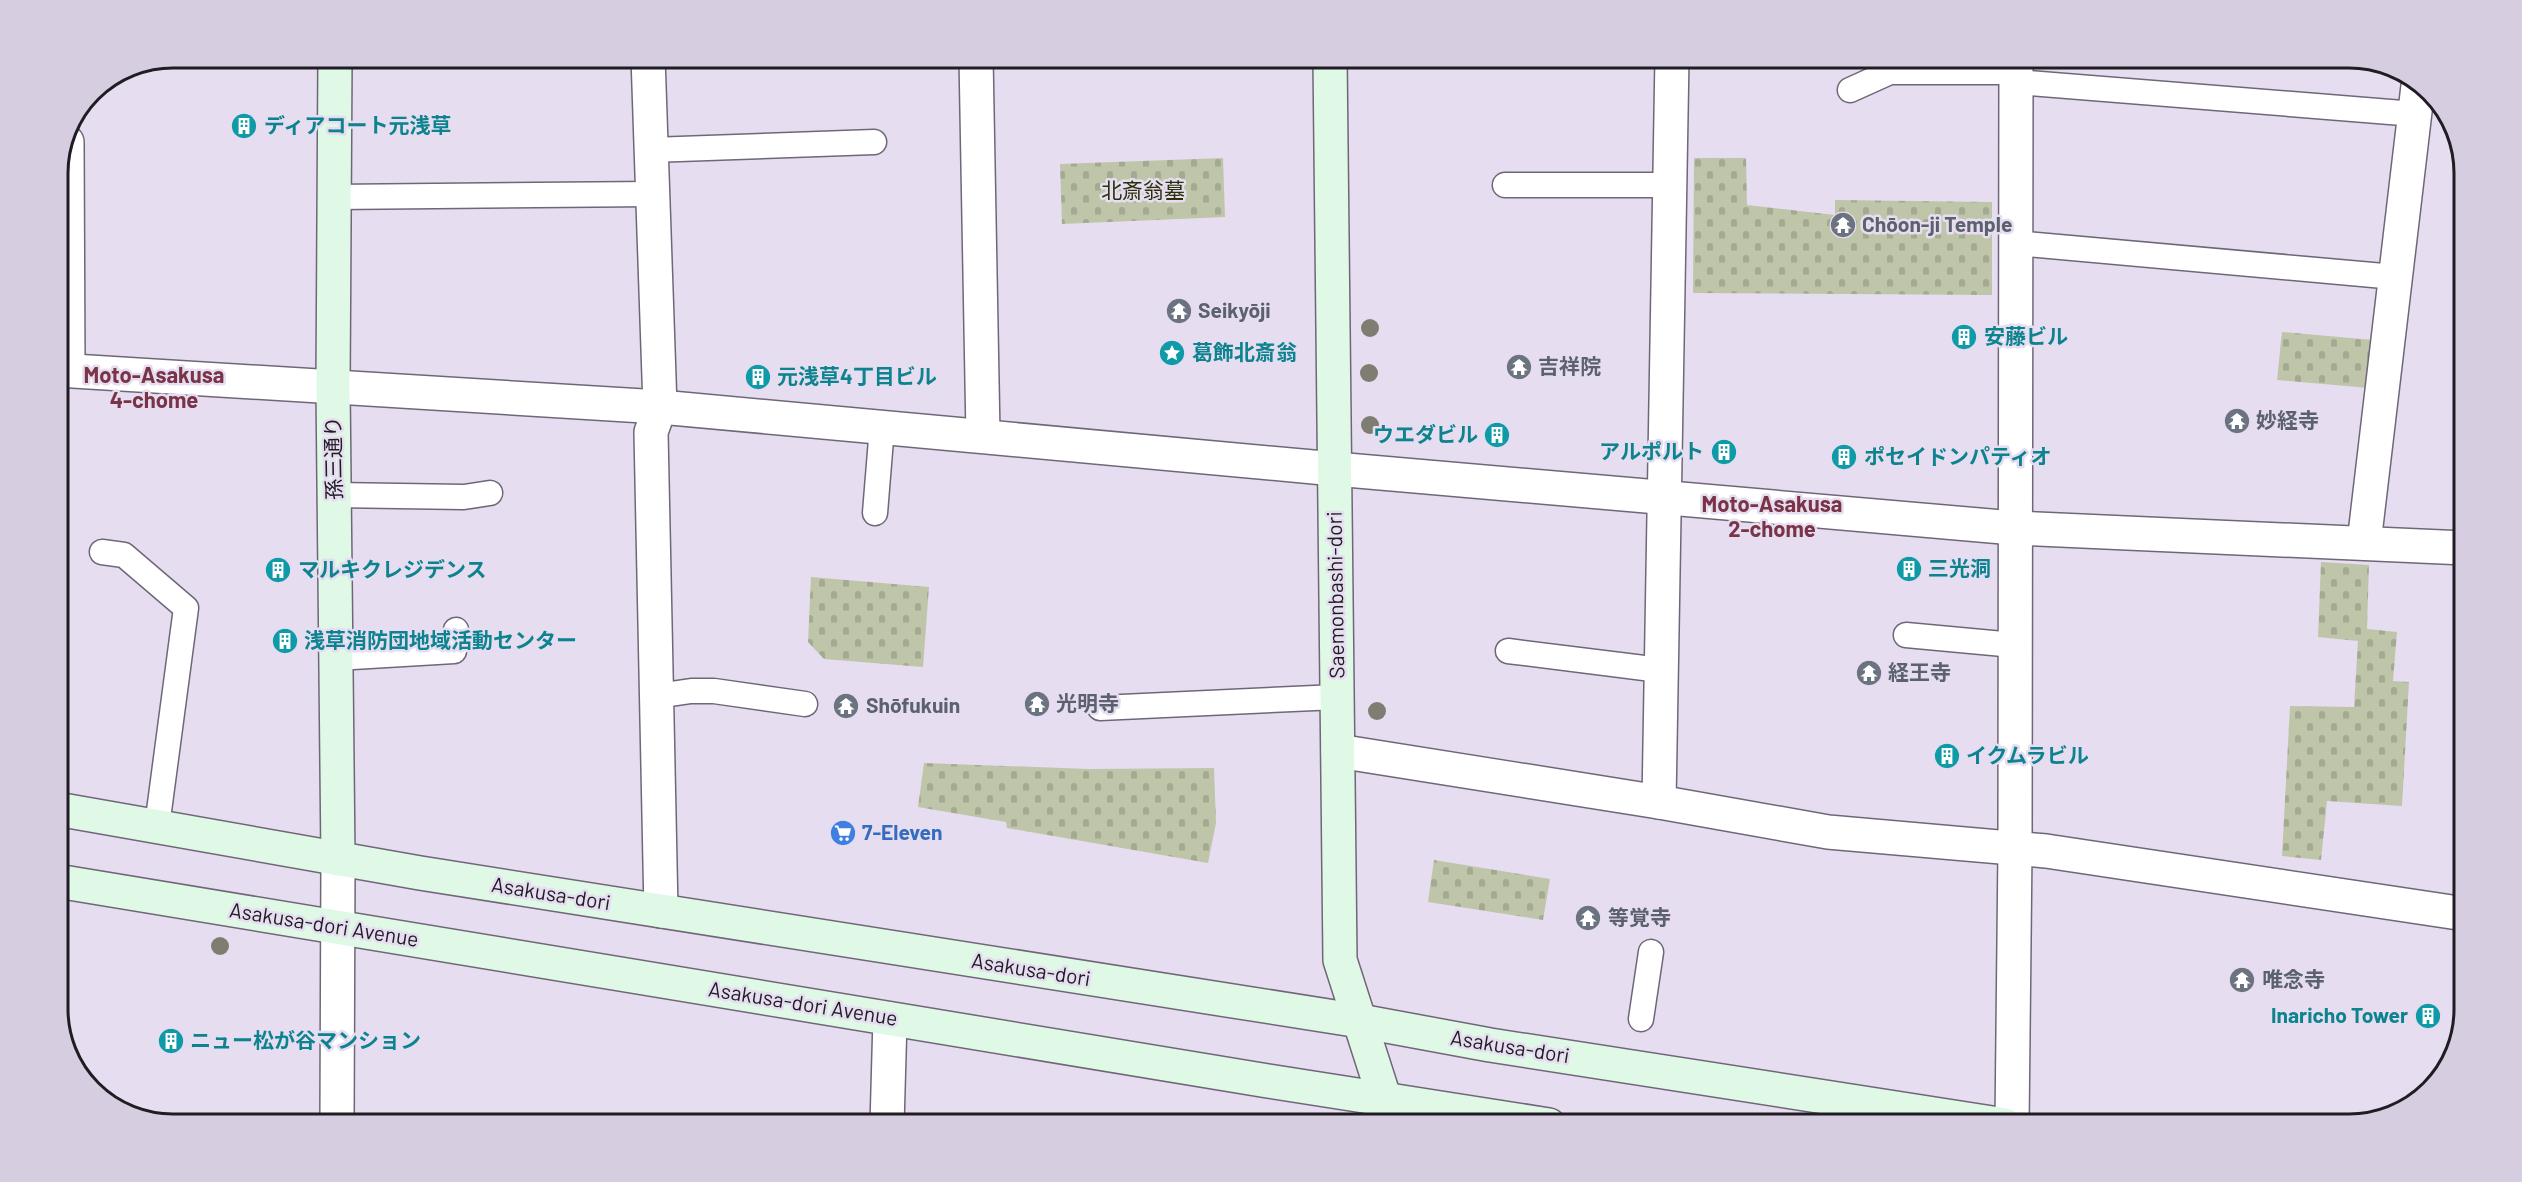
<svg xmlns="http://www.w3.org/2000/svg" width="2522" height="1182" font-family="Barlow,'Noto Sans JP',sans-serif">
	<defs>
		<pattern id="cemetery-stones" width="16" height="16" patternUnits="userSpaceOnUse" patternTransform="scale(1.5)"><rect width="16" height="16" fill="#bfc5a9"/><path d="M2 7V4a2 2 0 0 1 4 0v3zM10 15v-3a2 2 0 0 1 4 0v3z" fill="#a4a991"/></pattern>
	</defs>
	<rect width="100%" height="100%" fill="#e6ddf0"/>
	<g fill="url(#cemetery-stones)">
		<polygon points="1223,158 1225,217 1062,224 1060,164"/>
		<polygon points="1694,158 1746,158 1747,205 1835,215 1835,200 1992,202 1992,295 1693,293"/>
		<polygon points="2282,332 2373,340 2369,388 2277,380"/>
		<polygon points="2321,562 2369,565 2367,629 2397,632 2393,681 2409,682 2402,806 2327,801 2321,860 2282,856 2290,706 2354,707 2358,641 2318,637"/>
		<polygon points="811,577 929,587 923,667 824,659 808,642"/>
		<polygon points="924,763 1089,769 1214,768 1216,823 1208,863 1007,828 1006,822 918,807"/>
		<polygon points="1434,860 1550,879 1543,920 1428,902"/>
	</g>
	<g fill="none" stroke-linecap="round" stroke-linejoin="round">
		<g stroke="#6f6777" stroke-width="27">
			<g id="lane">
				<polyline points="2016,82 2415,114"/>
				<polyline points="1850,90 1890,72 2016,72"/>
				<polyline points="651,150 874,142"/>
				<polyline points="1505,185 1670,185"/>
				<polyline points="334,197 653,194"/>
				<polyline points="2015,243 2395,277"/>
				<polyline points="334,495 464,497 490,493"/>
				<polyline points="875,513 882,427"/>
				<polyline points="102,552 124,555 186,608 157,826"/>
				<polyline points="1906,635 2014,645"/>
				<polyline points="1508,651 1660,670"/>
				<polyline points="336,658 454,651 456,630"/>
				<polyline points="657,696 691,691 714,691 805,704"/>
				<polyline points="1100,708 1337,697"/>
				<polyline points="1641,1019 1651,952"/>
			</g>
		</g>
		<g stroke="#6f6777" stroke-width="36">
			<g id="street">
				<polyline points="648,57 660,407 651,432 661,911"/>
				<polyline points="976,57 983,435"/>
				<polyline points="67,142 68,370"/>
				<polyline points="57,370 660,407 1335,469 2014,528 2465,548"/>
				<polyline points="2364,543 2418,86"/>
				<polyline points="1338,751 1659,802 1828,832 2046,851 2465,914"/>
				<polyline points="1659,802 1672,57"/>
				<polyline points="337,1125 338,859"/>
				<polyline points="887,1125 890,1019"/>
				<polyline points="2012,1125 2015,849 2016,57"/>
			</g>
		</g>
		<g stroke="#6f6777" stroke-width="36">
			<g id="secondary">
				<polyline points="335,57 333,387 338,859"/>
				<polyline points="1330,57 1340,960 1393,1125"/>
				<polyline points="57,809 420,873 1360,1021 1490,1045 2005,1125"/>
				<polyline points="57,881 1268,1081 1549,1125"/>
			</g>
		</g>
		<use href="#lane" stroke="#fff" stroke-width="24"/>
		<use href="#street" stroke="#fff" stroke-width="33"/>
		<use href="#secondary" stroke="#e0f9e6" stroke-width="33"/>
	</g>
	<g fill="#7f7d71">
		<circle cx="1370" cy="328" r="9"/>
		<circle cx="1369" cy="373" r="9"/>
		<circle cx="1370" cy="425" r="9"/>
		<circle cx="1377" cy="711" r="9"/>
		<circle cx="220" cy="946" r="9"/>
	</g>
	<defs>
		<g id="building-disc" transform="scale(1.35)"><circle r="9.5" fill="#0f9aa8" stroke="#e6ddf0"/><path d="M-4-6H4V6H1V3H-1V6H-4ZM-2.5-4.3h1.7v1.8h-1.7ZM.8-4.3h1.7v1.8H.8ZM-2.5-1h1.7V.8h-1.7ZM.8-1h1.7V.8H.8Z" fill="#fff"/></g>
		<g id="temple-disc" transform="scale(1.35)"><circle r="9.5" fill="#6b7280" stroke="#e6ddf0"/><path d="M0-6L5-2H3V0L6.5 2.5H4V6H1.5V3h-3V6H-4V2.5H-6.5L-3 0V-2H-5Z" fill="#fff"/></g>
		<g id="sight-disc" transform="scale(1.35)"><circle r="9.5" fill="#0f9aa8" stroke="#e6ddf0"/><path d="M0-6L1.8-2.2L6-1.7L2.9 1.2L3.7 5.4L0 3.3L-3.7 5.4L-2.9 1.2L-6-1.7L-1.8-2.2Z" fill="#fff"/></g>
		<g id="supermarket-disc" transform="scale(1.35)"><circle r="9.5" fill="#3f7fe0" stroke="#e6ddf0"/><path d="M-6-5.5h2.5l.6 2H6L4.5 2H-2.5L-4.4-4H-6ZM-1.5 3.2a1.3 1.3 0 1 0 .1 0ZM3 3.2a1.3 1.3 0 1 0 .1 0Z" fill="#fff"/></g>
	</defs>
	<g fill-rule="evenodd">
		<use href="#building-disc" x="244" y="126"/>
		<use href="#temple-disc" x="1843" y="225"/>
		<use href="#temple-disc" x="1179" y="311"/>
		<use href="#building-disc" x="1964" y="337"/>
		<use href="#sight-disc" x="1172" y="353"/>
		<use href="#temple-disc" x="1519" y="367"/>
		<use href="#building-disc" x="758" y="377"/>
		<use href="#temple-disc" x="2237" y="421"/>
		<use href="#building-disc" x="1497" y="435"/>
		<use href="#building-disc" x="1724" y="452"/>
		<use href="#building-disc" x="1844" y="457"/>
		<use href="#building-disc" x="1909" y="569"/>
		<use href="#building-disc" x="278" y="570"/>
		<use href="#building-disc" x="285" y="641"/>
		<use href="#temple-disc" x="1869" y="673"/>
		<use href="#temple-disc" x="1037" y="704"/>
		<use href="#temple-disc" x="846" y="706"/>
		<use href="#building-disc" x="1947" y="756"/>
		<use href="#supermarket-disc" x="843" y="833"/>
		<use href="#temple-disc" x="1588" y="918"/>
		<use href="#temple-disc" x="2242" y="980"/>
		<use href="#building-disc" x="2428" y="1016"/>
		<use href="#building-disc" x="171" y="1041"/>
	</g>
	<g text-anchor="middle" stroke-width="5" stroke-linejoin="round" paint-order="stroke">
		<g font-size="21" font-weight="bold" fill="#0d838f" stroke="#e6ddf0" text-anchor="start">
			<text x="264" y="133">ディアコート元浅草</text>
			<text x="1984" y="344">安藤ビル</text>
			<text x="1192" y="360">葛飾北斎翁</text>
			<text x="777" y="384">元浅草4丁目ビル</text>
			<text x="1478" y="442" text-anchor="end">ウエダビル</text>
			<text x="1704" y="459" text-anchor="end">アルポルト</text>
			<text x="1864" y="464">ポセイドンパティオ</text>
			<text x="1928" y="576">三光洞</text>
			<text x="298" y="577">マルキクレジデンス</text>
			<text x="304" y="648">浅草消防団地域活動センター</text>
			<text x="1966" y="763">イクムラビル</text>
			<text x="2408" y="1023" text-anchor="end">Inaricho Tower</text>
			<text x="190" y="1048">ニュー松が谷マンション</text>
		</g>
		<g font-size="21" fill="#2a2f09" stroke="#e6ddf0">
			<text x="1143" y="198">北斎翁墓</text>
		</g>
		<g font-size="21" font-weight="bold" fill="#5b616d" stroke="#e6ddf0" text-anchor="start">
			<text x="1862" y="232">Chōon-ji Temple</text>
			<text x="1198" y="318">Seikyōji</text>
			<text x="1538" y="374">吉祥院</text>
			<text x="2256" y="428">妙経寺</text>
			<text x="1888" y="680">経王寺</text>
			<text x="1056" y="711">光明寺</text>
			<text x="866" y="713">Shōfukuin</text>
			<text x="1608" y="925">等覚寺</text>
			<text x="2262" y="987">唯念寺</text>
		</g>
		<g font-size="21" fill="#1f1c23" stroke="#e6ddf0">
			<text transform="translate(334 458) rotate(-91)" y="7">孫三通り</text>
			<text transform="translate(1336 595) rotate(-91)" y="7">Saemonbashi-dori</text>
			<text transform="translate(551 894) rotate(9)" y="7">Asakusa-dori</text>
			<text transform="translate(324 925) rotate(9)" y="7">Asakusa-dori Avenue</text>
			<text transform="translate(1031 970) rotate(9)" y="7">Asakusa-dori</text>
			<text transform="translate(803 1004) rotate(9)" y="7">Asakusa-dori Avenue</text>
			<text transform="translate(1510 1047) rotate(9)" y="7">Asakusa-dori</text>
		</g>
		<g font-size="21" font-weight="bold" fill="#366cbe" stroke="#e6ddf0" text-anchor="start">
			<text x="862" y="840">7-Eleven</text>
		</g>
		<g font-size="22" font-weight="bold" fill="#7a3448" stroke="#e6ddf0">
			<text x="154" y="383">Moto-Asakusa<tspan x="154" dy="25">4-chome</tspan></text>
			<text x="1772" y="512">Moto-Asakusa<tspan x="1772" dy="25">2-chome</tspan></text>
		</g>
	</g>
	<path d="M0 0H2522V1182H0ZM173 68H2349A105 105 0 0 1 2454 173V1009A105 105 0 0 1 2349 1114H173A105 105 0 0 1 68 1009V173A105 105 0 0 1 173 68Z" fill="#d6cee0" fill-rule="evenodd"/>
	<path fill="none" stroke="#1f1c23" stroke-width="3" d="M173 68H2349A105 105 0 0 1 2454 173V1009A105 105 0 0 1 2349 1114H173A105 105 0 0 1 68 1009V173A105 105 0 0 1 173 68Z"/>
</svg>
